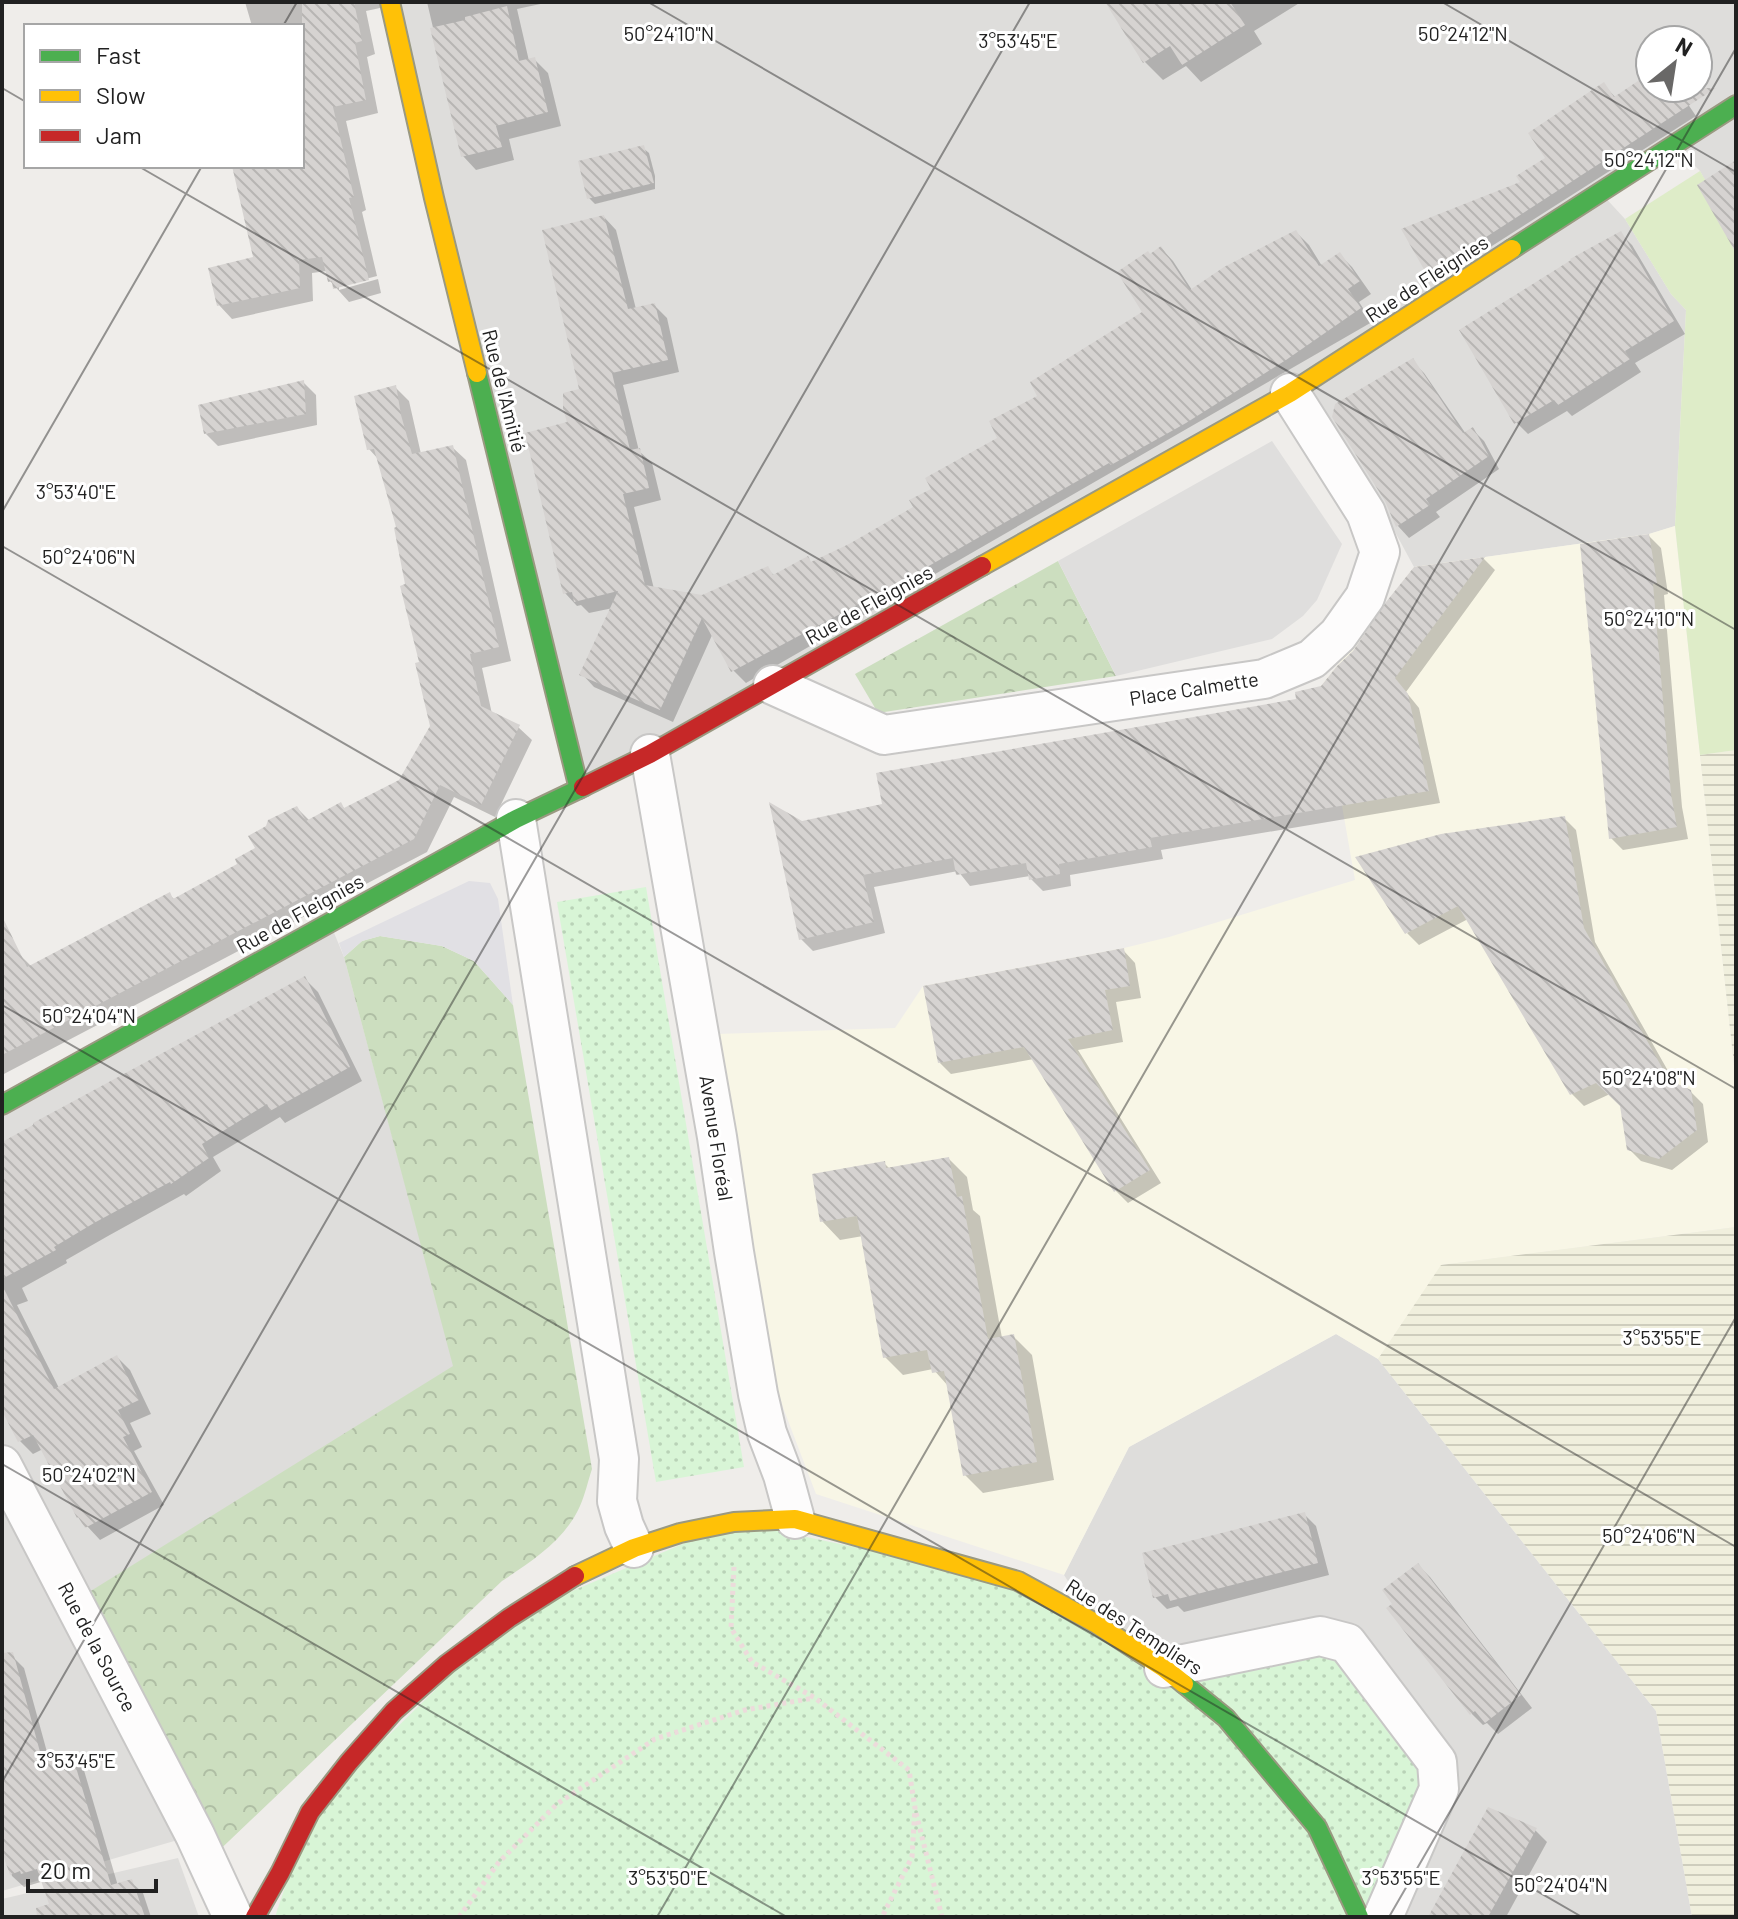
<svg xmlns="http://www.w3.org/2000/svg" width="1738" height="1919" font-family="Barlow,sans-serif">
	<defs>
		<pattern id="farmland-rules" width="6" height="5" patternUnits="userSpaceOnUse" patternTransform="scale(2)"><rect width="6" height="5" fill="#f0efdd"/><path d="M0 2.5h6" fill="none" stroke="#cecdbd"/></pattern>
		<pattern id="forest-crowns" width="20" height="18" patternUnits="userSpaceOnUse" patternTransform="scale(2)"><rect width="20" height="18" fill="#ccdebf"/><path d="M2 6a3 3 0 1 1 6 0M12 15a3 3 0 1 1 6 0" fill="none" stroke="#afbea4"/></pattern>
		<pattern id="park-dots" width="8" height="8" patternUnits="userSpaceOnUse" patternTransform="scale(2)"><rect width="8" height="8" fill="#d8f5d6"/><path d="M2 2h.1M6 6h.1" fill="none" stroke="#b9d2b7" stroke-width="1.8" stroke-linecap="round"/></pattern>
		<pattern id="building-back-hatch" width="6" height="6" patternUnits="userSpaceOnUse" patternTransform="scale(2)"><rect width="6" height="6" fill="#d6d3d1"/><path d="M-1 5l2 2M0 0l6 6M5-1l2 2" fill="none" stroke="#b7b5b3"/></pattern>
	</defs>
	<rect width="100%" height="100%" fill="#efedea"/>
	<g fill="#dedddb" fill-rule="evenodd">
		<path d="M390,2H1736V237L1700,171L1675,146L1601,193L1625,219L1671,294L1686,310L1675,526L1649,534L1414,567L1362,471L1308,382L579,789ZM1650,40H1698V88H1650Z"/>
		<polygon points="330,923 344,957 454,1366 74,1602 195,1835 2,1891 2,1105"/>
		<polygon points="1336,1334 1378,1359 1656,1711 1692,1917 1359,1917 1095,1623 1064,1575 1129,1447"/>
		<polygon points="178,1858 199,1917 2,1917 2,1899"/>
	</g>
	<polygon fill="#f8f6e6" points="1675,526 1736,1083 1736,1227 1442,1265 1378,1359 1336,1334 1129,1447 1064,1575 816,1494 784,1410 758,1329 716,1034 895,1028 923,986 1124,948 1169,937 1355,880 1321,686 1414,567 1649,534"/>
	<g fill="url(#farmland-rules)">
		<polygon points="1736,750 1736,1083 1700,755"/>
		<polygon points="1736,1227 1736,1917 1692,1917 1656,1711 1378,1359 1441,1265"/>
	</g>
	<polygon fill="#deecc8" points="1700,171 1732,226 1736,237 1736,750 1700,755 1675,526 1686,310 1671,294 1625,219"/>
	<g fill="url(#forest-crowns)">
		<polygon points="1058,561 1116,676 878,713 855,674"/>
		<path d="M380,936L442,946L474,961L513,1005L592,1469C588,1481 585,1495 580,1506C565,1540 532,1561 502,1581L208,1861L73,1602L453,1366L344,957L362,941Z"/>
	</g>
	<g fill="url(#park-dots)">
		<polygon points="646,887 744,1467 656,1482 557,902"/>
		<polygon points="734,1522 1018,1581 1164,1668 1320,1636 1437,1762 1383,1917 275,1917 310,1812 509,1618"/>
	</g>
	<polygon fill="#dfdedd" points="1272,441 1342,544 1317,600 1303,616 1272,639 1116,676 1058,561"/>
	<polygon fill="#e1e0e4" points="469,881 490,883 498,899 513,1005 474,961 442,946 380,936 362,941 344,957 339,943"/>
	<g fill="#0003">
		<polygon points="245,2 384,2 380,8 366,11 375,54 367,57 378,113 346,121 366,210 362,212 377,276 339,286 339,290 378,279 381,293 349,302 330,281 327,271 312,273 313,301 232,319 219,305 255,259 244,166 302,166 302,26 252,26"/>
		<polygon points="427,2 550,2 517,9 529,61 534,59 548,73 561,126 509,139 514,160 476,170 463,156"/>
		<polygon points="1107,2 1301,2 1254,31 1262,44 1201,82 1186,66 1163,80 1145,62"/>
		<polygon points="1650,83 1650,88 1677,88 1696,116 1437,281 1428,272 1523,183 1548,158 1604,85 1616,98"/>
		<polygon points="643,148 649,153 655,176 655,189 595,204 589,198"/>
		<polygon points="604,217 616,230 636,309 654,305 667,318 679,372 623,385 639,451 652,463 661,500 634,507 654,589 702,597 767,569 775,576 812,564 850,545 916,507 934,490 999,438 1039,397 1145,312 1150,256 1161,248 1173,261 1192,290 1296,232 1309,245 1322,266 1340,255 1352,267 1371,294 1359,302 1372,322 746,683 733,670 713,633 673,722 594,687 582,674 613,608 589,613 581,605 577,606 565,593 570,423 582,391"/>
		<polygon points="1620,233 1632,245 1685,334 1635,363 1641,372 1572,416 1567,411 1528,434 1516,422"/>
		<polygon points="1412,361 1424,373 1466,434 1473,430 1484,441 1499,469 1436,512 1440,517 1409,538 1398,526 1386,500"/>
		<polygon points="304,383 316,395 317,425 218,446 206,434"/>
		<polygon points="396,388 409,401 421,454 452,447 466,460 511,661 482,668 492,714 518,727 532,740 495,817 454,797 427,852 2,1075 2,964 20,955 32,967 169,894 175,900 240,865 258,849 297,808 310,821 341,805 345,809 400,781 432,727 399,529 379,460 369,449"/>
		<polygon points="1649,536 1661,548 1668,594 1664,595 1682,807 1688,839 1623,850 1611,838"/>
		<polygon points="1484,559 1495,570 1406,692 1419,708 1440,803 1161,850 1163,859 1070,875 1071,886 1043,891 1031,879 1030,876 970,886 958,871 874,887 885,933 813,951 801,939 802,823 884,806 1298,700 1322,688 1355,652 1415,569"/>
		<polygon points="1564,818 1576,830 1595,942 1676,1085 1690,1091 1703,1104 1708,1142 1672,1170 1641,1161 1629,1149 1622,1106 1610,1094 1584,1106 1571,1093 1468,919 1419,945 1407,933"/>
		<polygon points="1123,950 1135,963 1141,998 1116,1002 1123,1042 1078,1050 1161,1183 1128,1203 1116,1191 1034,1059 951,1074 939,1062"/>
		<polygon points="305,979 318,992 362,1081 285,1123 280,1117 213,1157 221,1171 186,1196 184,1194 108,1236 66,1260 67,1263 22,1288 28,1301 17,1305 59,1388 117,1357 130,1370 151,1414 130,1423 142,1447 134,1451 164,1505 100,1540 87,1526 43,1449 33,1454 20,1441 2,1406 2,1173"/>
		<polygon points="949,1159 967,1177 973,1210 980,1216 1002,1338 1013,1336 1032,1355 1054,1480 983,1493 965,1475 949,1387 933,1369 903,1375 885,1357 863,1236 840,1240 822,1221 884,1163 890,1169"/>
		<polygon points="1304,1514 1316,1526 1329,1575 1184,1612 1178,1606 1167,1609 1155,1597"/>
		<polygon points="1418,1565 1430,1577 1532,1708 1498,1734 1487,1723 1483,1725 1471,1713"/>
		<polygon points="13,1657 24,1668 50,1763 72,1756 83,1767 118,1886 131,1882 143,1893 151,1917 55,1917 44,1881 24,1887 12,1876 2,1846 2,1660"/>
		<polygon points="1535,1830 1547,1842 1506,1917 1429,1917"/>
	</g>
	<g fill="url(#building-back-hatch)">
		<polygon points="302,2 354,2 362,41 355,43 366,100 333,107 354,197 349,198 369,280 333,289 332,281 328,282 322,257 299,260 300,288 217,306 208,268 253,257 232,166 302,166"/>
		<polygon points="1105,2 1230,2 1245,25 1182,65 1170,46 1143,63"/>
		<polygon points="507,6 519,61 535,57 548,112 496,126 502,147 461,157 430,28 465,20 465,17"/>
		<polygon points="1650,73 1650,88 1716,88 1483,239 1426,273 1401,229 1520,182 1516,176 1545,158 1528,133 1604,82 1614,97"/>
		<polygon points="644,145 654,183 587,199 578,161"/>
		<polygon points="1736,160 1736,253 1697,185"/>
		<polygon points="604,215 628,309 655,303 668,360 612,373 630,450 640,448 649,488 623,494 645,585 702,595 768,566 773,575 808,556 811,562 849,544 913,507 909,500 931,489 925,478 997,438 989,421 1037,396 1030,382 1142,312 1117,272 1148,251 1150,254 1161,246 1190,290 1224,267 1296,230 1319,266 1340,252 1360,281 1348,289 1361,308 1286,360 1186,423 1111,465 1109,463 906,579 731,672 702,618 660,710 579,675 618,591 574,602 572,592 563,594 525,433 567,422 563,409 563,393 579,389 542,230"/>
		<polygon points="1621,231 1674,321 1625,351 1630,359 1558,405 1554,400 1514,424 1459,330 1571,260 1570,259"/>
		<polygon points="1413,358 1463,433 1473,427 1489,456 1426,499 1430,505 1396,527 1385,501 1332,417 1335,404"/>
		<polygon points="304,380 306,414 204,434 198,405"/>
		<polygon points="396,385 401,415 412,454 453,445 499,647 470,654 481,706 520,725 481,805 440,785 414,839 2,1055 2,916 27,967 170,892 173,899 237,864 235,859 255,848 248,836 266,826 268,820 297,806 306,821 341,802 344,808 399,780 430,726 415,663 419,662 400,586 405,584 394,528 396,527 374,449 367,450 354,396"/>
		<polygon points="1649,534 1657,583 1653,584 1671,794 1677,827 1609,839 1580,544"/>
		<polygon points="1485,557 1395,678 1408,694 1429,791 1150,838 1152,847 1059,864 1060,874 1029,880 1026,863 956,875 953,858 863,875 874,922 799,940 769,802 802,821 882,804 876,773 1296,699 1295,692 1321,686 1337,666 1353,651 1386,602 1414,567"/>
		<polygon points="1565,816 1584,928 1669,1080 1691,1090 1697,1130 1659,1159 1627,1150 1620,1106 1596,1083 1570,1095 1458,906 1405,934 1355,857 1441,834"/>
		<polygon points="1124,948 1130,986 1105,990 1113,1030 1068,1039 1150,1170 1114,1192 1024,1047 938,1063 923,986"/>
		<polygon points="305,976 350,1067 270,1111 267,1104 202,1144 209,1158 171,1184 170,1182 94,1223 54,1247 56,1250 2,1279 2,1142 33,1125 33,1123"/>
		<polygon points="949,1157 957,1197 962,1196 988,1339 1014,1334 1037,1462 963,1476 944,1371 932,1373 927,1350 883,1358 857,1216 820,1222 812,1174 885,1161 886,1168"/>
		<polygon points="2,1285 54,1389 117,1355 139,1400 118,1410 130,1434 123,1437 152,1492 85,1528 78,1517 77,1518 33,1435 18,1442 2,1411"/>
		<polygon points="1305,1512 1318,1563 1170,1601 1168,1594 1153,1598 1142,1553"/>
		<polygon points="1418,1563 1521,1695 1485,1723 1475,1711 1470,1715 1386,1608 1392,1604 1382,1590"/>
		<polygon points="13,1652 43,1763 72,1754 111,1885 132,1879 145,1917 37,1917 36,1908 49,1904 37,1869 21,1874 20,1871 10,1875 2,1852 2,1653"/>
		<polygon points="1488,1807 1537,1828 1488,1917 1428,1917"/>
	</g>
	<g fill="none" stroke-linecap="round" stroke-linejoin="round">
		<g stroke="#c8c7c6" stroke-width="42">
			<g id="street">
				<polyline points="773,685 884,735 1264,679 1312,659 1338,635 1365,597 1380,552 1366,513 1290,393"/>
				<polyline points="650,754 717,1137 734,1252 758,1394 767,1433 783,1475 795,1519"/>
				<polyline points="516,819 619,1459 617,1501 624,1526 634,1548"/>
				<polyline points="2,1465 195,1835 233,1917"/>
				<polyline points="1164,1668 1320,1636 1347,1643 1437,1762 1439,1789 1383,1917"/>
			</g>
		</g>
		<g stroke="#9a9981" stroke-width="22">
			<g id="fast">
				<polyline points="1512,249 1736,105"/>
				<polyline points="477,373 579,789"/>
				<polyline points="2,1105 516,819 583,787"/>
				<polyline points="1184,1684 1226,1718 1317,1827 1359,1917"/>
			</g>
		</g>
		<g stroke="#9a9981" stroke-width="22">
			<g id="slow">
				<polyline points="390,2 434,198 477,373"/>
				<polyline points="982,566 1290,393 1512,249"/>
				<polyline points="575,1576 634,1548 680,1533 734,1522 795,1519 1018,1581 1095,1623 1164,1668 1184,1684"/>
			</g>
		</g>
		<g stroke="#9a9981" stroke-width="22">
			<g id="jam">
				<polyline points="583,787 650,754 982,566"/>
				<polyline points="255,1917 280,1873 310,1812 349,1762 394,1711 447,1664 509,1618 575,1576"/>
			</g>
		</g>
		<g stroke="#ecdbdb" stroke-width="5" stroke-dasharray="4 4" stroke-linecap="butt">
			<polyline points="734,1567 731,1628 752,1662 815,1698 909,1770 915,1808 912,1857 882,1917"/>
			<polyline points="916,1813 942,1917"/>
			<polyline points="459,1917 499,1862 557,1804 655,1739 745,1710 814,1698"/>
		</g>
		<use href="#street" stroke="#fdfcfc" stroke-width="38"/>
		<use href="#fast" stroke="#4caf50" stroke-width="18"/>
		<use href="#slow" stroke="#ffc107" stroke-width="18"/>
		<use href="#jam" stroke="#c62828" stroke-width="18"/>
	</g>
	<path fill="none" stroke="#212121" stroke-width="2" stroke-opacity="0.45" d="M648,2L1736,630M1442,2L1736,172M283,26L297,2M2,88L26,102M138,166L1736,1089M2,512L202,166M2,546L1736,1547M2,1005L1582,1917M2,1464L787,1917M2,1782L1030,2M657,1917L1736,48M1389,1917L1736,1317"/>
	<g text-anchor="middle" stroke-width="6" stroke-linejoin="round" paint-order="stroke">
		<g font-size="20" fill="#212121" stroke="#fff">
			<text transform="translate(1427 279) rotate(-33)" y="7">Rue de Fleignies</text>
			<text transform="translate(504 391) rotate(76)" y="7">Rue de l'Amitié</text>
			<text transform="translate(869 605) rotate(-29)" y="7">Rue de Fleignies</text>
			<text transform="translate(1194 689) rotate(-9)" y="7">Place Calmette</text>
			<text transform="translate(300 914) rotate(-29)" y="7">Rue de Fleignies</text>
			<text transform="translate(716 1138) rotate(81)" y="7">Avenue Floréal</text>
			<text transform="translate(1134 1627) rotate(33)" y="7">Rue des Templiers</text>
			<text transform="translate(97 1647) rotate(62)" y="7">Rue de la Source</text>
		</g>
	</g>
	<g font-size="20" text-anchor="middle" fill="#212121" stroke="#fff" stroke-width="6" stroke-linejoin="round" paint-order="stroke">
		<text x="669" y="41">50°24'10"N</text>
		<text x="1463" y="41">50°24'12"N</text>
		<text x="1018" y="48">3°53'45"E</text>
		<text x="1649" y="167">50°24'12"N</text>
		<text x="76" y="499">3°53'40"E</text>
		<text x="89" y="564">50°24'06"N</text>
		<text x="1649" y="626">50°24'10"N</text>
		<text x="89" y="1023">50°24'04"N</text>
		<text x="1649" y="1085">50°24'08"N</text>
		<text x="1662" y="1345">3°53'55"E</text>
		<text x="89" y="1482">50°24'02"N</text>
		<text x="1649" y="1543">50°24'06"N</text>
		<text x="76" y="1768">3°53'45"E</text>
		<text x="668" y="1885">3°53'50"E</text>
		<text x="1401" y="1885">3°53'55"E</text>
		<text x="1561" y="1892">50°24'04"N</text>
	</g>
	<rect width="1738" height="1919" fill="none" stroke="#212121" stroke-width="8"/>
	<rect x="24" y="24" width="280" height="144" fill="#ffffff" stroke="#a6a6a6" stroke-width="2"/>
	<rect x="40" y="50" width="40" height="12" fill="#4caf50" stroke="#a6a6a6" stroke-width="2"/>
	<text x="96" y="64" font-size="24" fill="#212121">Fast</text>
	<rect x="40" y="90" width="40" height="12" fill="#ffc107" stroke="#a6a6a6" stroke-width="2"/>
	<text x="96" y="104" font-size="24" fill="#212121">Slow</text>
	<rect x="40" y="130" width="40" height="12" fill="#c62828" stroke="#a6a6a6" stroke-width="2"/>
	<text x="96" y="144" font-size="24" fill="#212121">Jam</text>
	<g transform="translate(1674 64) rotate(30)"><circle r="38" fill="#ffffff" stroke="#a6a6a6" stroke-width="2"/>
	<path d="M0-6L14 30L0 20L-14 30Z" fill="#696867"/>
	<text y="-12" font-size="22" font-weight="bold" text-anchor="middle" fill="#212121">N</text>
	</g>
	<path d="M28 1879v12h128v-12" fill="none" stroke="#212121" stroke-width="4"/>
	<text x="40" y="1879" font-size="24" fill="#212121" stroke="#ffffff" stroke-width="6" paint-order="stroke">20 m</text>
</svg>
